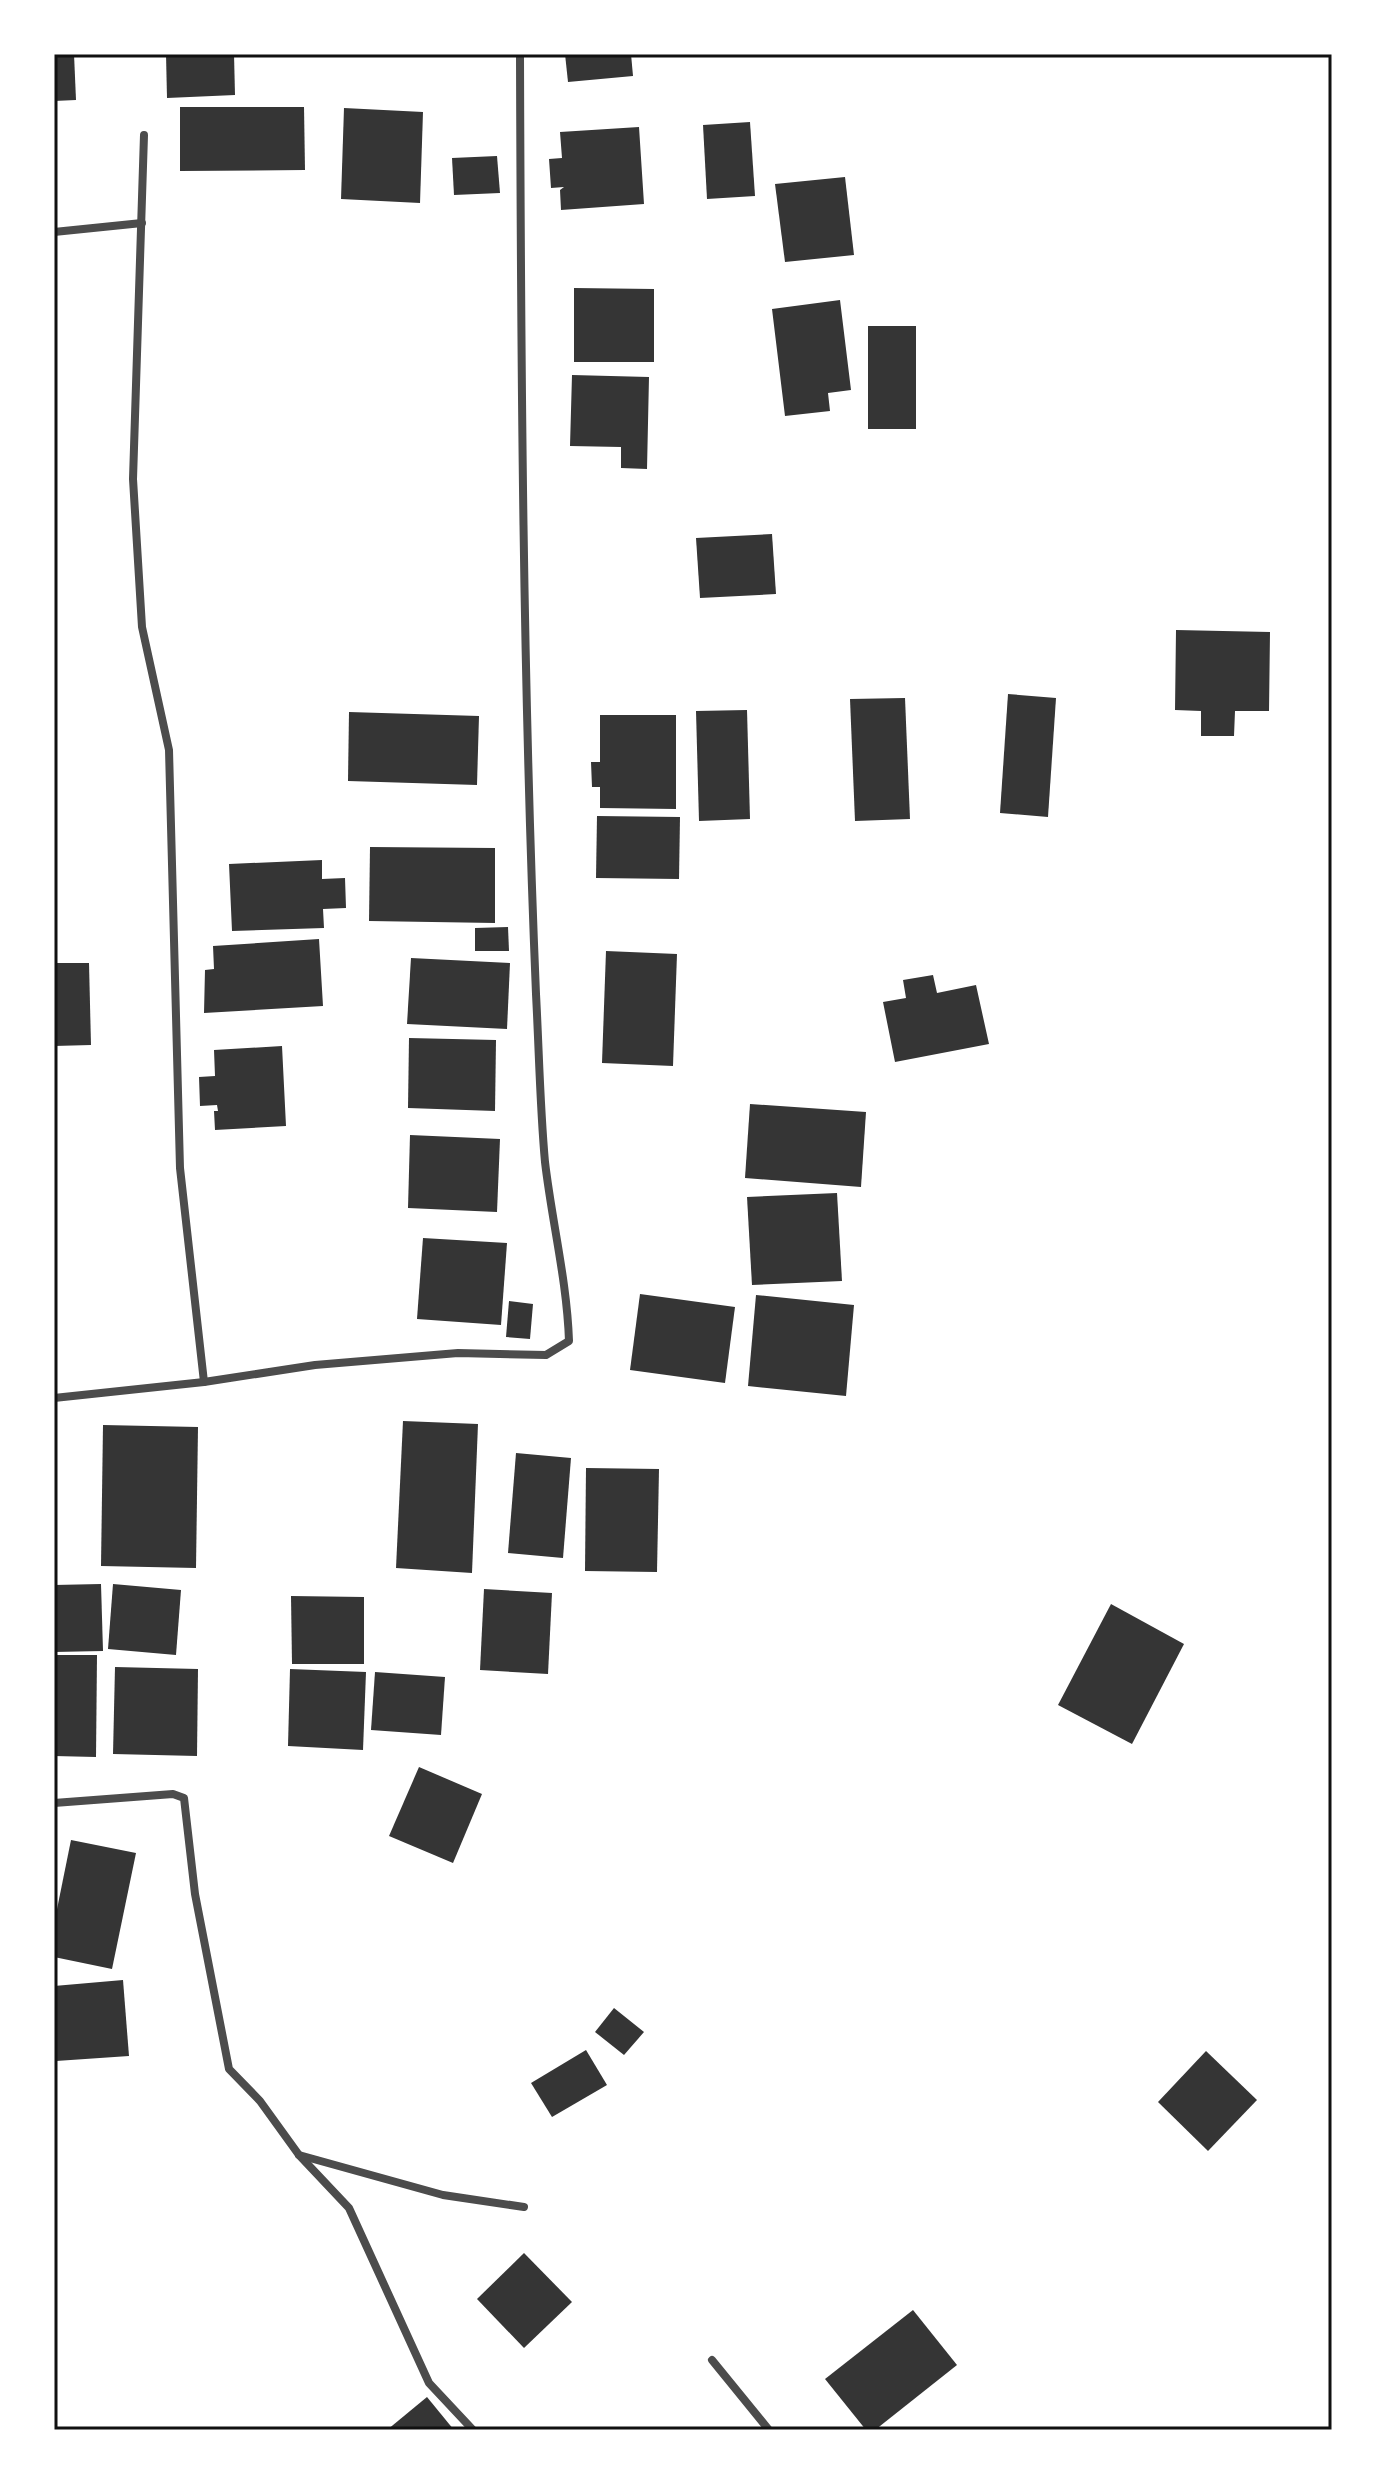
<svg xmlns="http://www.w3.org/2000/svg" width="1386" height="2484" font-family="Jost,sans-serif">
	<rect width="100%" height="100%" fill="#fff"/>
	<g fill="#353535">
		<polygon points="54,54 74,54 76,100 54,101"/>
		<polygon points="166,54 234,54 235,95 167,98"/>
		<polygon points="565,54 631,54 633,76 568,82"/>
		<polygon points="180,107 304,107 305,170 180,171"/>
		<polygon points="344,108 423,112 420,203 341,199"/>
		<polygon points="750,122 755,196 707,199 703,125"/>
		<polygon points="639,127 644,204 561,210 560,190 564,187 551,188 549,159 562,158 560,132"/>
		<polygon points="497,156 500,193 454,195 452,158"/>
		<polygon points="845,177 854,255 785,262 775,184"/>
		<polygon points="574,288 654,289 654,362 574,362"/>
		<polygon points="840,300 851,390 828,393 830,411 785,416 772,309"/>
		<rect x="868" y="326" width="48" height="103"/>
		<polygon points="572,375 649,377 647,469 621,468 621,447 570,446"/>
		<polygon points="772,534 776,594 700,598 696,538"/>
		<polygon points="1176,630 1270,632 1269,711 1235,711 1234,736 1201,736 1201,711 1175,710"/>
		<polygon points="1008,694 1056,698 1048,817 1000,813"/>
		<polygon points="905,698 910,819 855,821 850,699"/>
		<polygon points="747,710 750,819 699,821 696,711"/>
		<polygon points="349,712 479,716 477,785 348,781"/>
		<polygon points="600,715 676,715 676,809 600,808 600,787 592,787 591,762 600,762"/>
		<polygon points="597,816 680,817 679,879 596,878"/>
		<polygon points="370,847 495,848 495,923 369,921"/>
		<polygon points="322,860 322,879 345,878 346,908 323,909 324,928 232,931 229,864"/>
		<polygon points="508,927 509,951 475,951 475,928"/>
		<polygon points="319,939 323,1006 204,1013 205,970 214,969 213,946"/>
		<polygon points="606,951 677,954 673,1066 602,1063"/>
		<polygon points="411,958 510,963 507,1029 407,1024"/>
		<polygon points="54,963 89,963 91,1045 54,1046"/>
		<polygon points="933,975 937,993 976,985 989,1044 895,1062 883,1002 906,998 903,980"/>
		<polygon points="409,1038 496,1040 495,1111 408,1108"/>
		<polygon points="282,1046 286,1126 215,1130 214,1111 218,1111 217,1105 200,1106 199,1077 215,1076 214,1050"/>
		<polygon points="750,1104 866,1112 861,1187 745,1178"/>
		<polygon points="410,1135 500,1139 497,1212 408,1208"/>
		<polygon points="837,1193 842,1281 752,1285 747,1197"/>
		<polygon points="423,1238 507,1243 501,1325 417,1319"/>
		<polygon points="640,1294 735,1307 725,1383 630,1370"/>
		<polygon points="756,1295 854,1305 846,1396 748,1386"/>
		<polygon points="509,1301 533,1304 530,1339 506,1337"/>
		<polygon points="403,1421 478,1424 472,1573 396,1568"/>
		<polygon points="103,1425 198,1427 196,1568 101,1566"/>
		<polygon points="516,1453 571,1458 563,1558 508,1553"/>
		<polygon points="586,1468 659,1469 657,1572 585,1571"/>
		<polygon points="101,1584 103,1651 54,1652 54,1585"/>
		<polygon points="113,1584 181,1590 176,1655 108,1649"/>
		<polygon points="484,1589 552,1593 548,1674 480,1670"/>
		<polygon points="291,1596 364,1597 364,1664 292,1664"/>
		<polygon points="1111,1604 1184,1644 1132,1744 1058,1705"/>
		<polygon points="54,1655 97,1655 96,1757 54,1756"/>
		<polygon points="115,1667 198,1669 197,1756 113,1754"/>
		<polygon points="290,1669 366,1672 363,1750 288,1746"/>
		<polygon points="375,1672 445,1677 441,1735 371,1730"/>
		<polygon points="419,1767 482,1794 453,1863 389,1836"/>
		<polygon points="71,1840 136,1853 112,1969 54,1957 54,1924"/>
		<polygon points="123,1980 129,2056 56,2061 54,1986"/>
		<polygon points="614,2008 644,2032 624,2055 595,2032"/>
		<polygon points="586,2050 607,2085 552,2117 531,2083"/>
		<polygon points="1206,2051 1257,2100 1208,2151 1158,2102"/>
		<polygon points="524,2253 572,2302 524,2348 477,2299"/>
		<polygon points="913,2310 957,2365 875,2430 866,2430 825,2379"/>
		<polygon points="427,2397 454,2430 387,2430"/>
	</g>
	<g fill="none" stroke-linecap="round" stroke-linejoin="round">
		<g stroke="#4c4c4c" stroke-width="8">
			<polyline points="144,135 133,479 142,627 169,750 180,1168 204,1382"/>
			<polyline points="54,232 142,223"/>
			<path d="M54,1398L204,1382L315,1365L458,1353L546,1355L569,1341C567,1281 552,1222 545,1162C540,1107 539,1050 536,994C523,681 521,369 520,56"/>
			<polyline points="54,1803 173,1794 184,1798 195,1894 229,2069 260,2101 299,2155 349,2208 429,2383 473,2430"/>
			<polyline points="299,2155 443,2195 524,2207"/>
			<polyline points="712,2360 769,2430"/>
		</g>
	</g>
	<rect width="1386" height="2484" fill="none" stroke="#ffffff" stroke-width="112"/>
	<rect x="56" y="56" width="1274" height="2372" fill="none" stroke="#111" stroke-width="3"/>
</svg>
